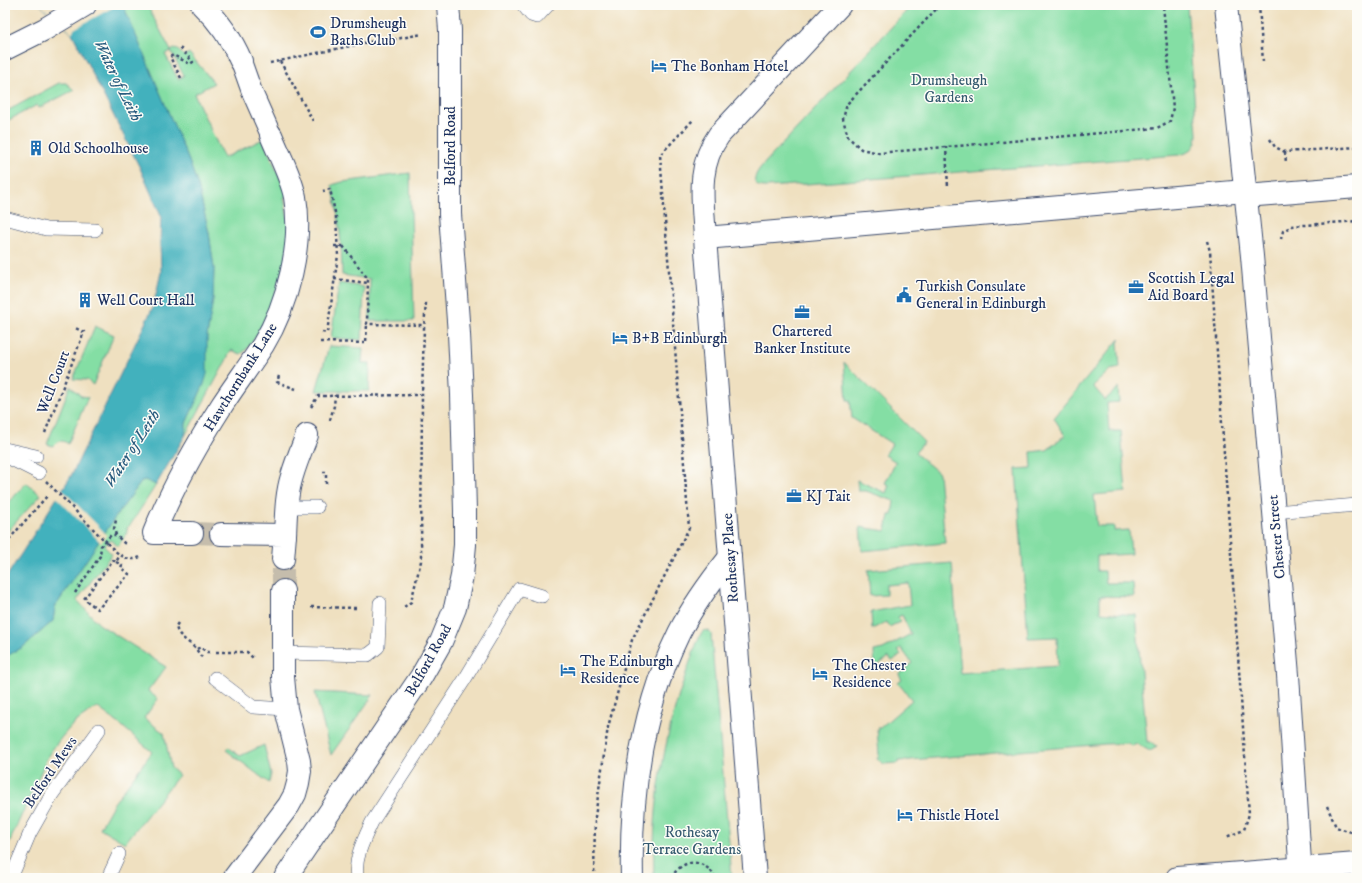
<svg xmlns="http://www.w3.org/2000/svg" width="1362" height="883" font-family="'IM FELL DW Pica',serif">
	<rect width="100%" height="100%" fill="#fdfcf7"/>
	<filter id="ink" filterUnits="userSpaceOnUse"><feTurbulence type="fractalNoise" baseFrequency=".025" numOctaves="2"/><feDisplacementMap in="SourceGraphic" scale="8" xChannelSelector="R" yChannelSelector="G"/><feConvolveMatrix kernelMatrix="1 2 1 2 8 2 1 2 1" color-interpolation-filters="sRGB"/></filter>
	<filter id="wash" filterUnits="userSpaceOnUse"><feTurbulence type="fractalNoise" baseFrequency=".012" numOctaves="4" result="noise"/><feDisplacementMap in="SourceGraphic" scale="16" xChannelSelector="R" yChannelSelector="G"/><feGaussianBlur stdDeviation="0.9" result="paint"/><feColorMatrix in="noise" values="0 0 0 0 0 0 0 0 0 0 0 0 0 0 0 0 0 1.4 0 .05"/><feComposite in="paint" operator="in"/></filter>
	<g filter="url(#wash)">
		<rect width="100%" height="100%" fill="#efe0c0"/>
		<g fill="#84dea4" stroke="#508681" fill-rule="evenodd">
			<path d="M123,5H147L171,51L176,48L184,56L189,53L214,83L194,94L224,158L263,139L288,196L284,197L291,235L279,284L260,331L247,349L241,354L231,350L225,363L185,436L186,423L204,384L207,336L213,299L214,268L209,233L198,186L189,161ZM171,51L184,76L178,79L165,54Z"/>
			<path d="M912,5H1187L1197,134C1197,146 1191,153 1179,155L768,187C750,188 753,177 761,167Z"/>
			<polygon points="59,83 66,83 74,90 39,108 37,105 5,122 5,112"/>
			<path d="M410,173L414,321H370V279L342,275C342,245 339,215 332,185L342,182Z"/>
			<polygon points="339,283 364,287 362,340 331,338"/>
			<polygon points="95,326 114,335 93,385 87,380 73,379"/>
			<polygon points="1120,338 1118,343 1120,368 1110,370 1093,386 1105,400 1118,388 1119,402 1107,403 1109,431 1121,431 1126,492 1094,495 1097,526 1114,526 1114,531 1129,530 1131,554 1097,556 1097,571 1105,571 1106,583 1133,583 1134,597 1100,596 1100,612 1136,615 1147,742 1151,742 1157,747 1150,751 1137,744 1132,746 1128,743 1106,744 898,761 898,763 884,764 877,759 879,755 877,728 880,728 912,700 898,683 902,680 899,675 912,663 901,648 898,650 901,655 892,661 889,657 875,667 874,651 883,649 911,634 902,615 898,617 900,622 889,627 886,622 872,629 871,612 910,605 908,583 886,585 886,595 870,596 868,570 952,563 960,673 1058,666 1057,637 1028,638 1016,469 1032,468 1031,452 1047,450 1065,435 1054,418"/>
			<polygon points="329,346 363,348 362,363 370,363 369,391 316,391"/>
			<polygon points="844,362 924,442 915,453 939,473 945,543 862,551 860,527 886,531 889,515 892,515 894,501 866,491 858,491 857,480 886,493 889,485 885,483 896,462 885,455 892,444 852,418 850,400 847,400"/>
			<path d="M70,386L81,396L88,397L68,444C63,439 57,441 53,446L47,444Z"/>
			<polygon points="145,480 156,485 131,524 127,528 127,533 118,546 111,540 104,546 112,554 77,600 99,624 166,667 148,691 158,699 144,718 164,733 171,768 179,775 125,843 100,828 114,803 152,752 122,726 97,707 73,724 61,738 49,754 5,852 5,657 23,647 53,621 55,607 116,516 142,481"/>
			<polygon points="26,483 41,495 5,534 5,507"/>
			<path d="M705,630L709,631L711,634L732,878H654C652,816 661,754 679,695C685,675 692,656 699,637L702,632Z"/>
			<polygon points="315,692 373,695 331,755"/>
			<polygon points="264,745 271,774 269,783 226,750 228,747 240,756"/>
		</g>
		<polygon fill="#42b1bd" stroke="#2e708e" points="40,5 123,5 189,161 198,186 209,233 214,268 213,299 207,336 207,374 204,384 186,423 185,436 156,485 145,480 142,481 116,516 55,607 53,621 23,647 5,657 5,579 71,476 153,307 161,272 160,244 161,216 139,166 72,33"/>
		<g fill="#efe0c0">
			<polygon points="40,5 117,5 74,29 72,33"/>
			<polygon points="61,488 107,535 101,543 55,496"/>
		</g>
	</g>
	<g filter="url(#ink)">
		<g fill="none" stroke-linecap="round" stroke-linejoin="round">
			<g stroke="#c5bdac" stroke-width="22" stroke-dasharray="22 11" stroke-linecap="butt">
				<polyline points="192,533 221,534"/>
				<polyline points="283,591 283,559"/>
			</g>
			<g stroke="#3b4a6d" stroke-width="14">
				<g id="service">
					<polyline points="523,5 531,15 537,17 548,5"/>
					<polyline points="5,218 46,229 95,230"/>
					<polyline points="5,449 36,456"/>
					<polyline points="5,456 39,473"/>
					<polyline points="287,507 317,507"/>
					<polyline points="1274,512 1357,505"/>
					<polyline points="282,653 368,655 378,647 380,603"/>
					<polyline points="215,678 253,707 286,709"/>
					<polyline points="11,878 30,833 51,796 99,730"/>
					<polyline points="108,878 119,854"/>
					<path d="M357,878C354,858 364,839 372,822L465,679L519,589L542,596"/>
				</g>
			</g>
			<g stroke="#3b4a6d" stroke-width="22">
				<polyline id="pedestrian" points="241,61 252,92 271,135"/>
			</g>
			<g stroke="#3b4a6d" stroke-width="24">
				<g id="minor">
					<path d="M202,5C219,21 232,40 241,61"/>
					<polyline points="5,49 45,29 85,5"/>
					<polyline points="1245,196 1357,187"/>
					<polyline points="705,238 1245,191"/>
					<path d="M192,533H154C172,488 196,446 222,405C235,385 250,365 263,345C288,304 303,244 295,197C291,176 279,155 271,135"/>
					<polyline points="221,534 285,535 283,559"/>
					<path d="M285,535C286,515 286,495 292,476C296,462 302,448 307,435"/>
					<polyline points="234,878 289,805 295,794 298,783 300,771 299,761 286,709 283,677 283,591"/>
					<polyline points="285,878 421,677 441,642 455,608 462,576 465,545 465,511 462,395 459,334 450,214 450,30 448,5"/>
					<path d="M632,878C630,795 642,708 679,633C693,605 711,581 730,557"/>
					<path d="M755,878L705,238C703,201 696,167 719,135L840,5"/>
					<polyline points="1177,878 1357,864"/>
				</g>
			</g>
			<g stroke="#3b4a6d" stroke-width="24">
				<polyline id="tertiary" points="1226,5 1252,256 1288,675 1301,878"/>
			</g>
			<g stroke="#3b4a6d" stroke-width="2.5" stroke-dasharray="3 3" stroke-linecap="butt">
				<polyline points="940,5 847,104 843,119 848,137 861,149 879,153 1157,128 1170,121 1173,108 1163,5"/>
				<polyline points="1259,5 1263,62"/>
				<polyline points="280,61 313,121"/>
				<polyline points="270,63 383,39 391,40 422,34"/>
				<polyline points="181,78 170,57 173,55 190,64 193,62 181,49 183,46"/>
				<polyline points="1270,139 1275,147 1285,152 1357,147"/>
				<polyline points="946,146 948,188"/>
				<polyline points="1285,152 1286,163"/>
				<polyline points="1281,239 1283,231 1292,226 1357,221"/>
				<polyline points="1207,241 1210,251 1249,814 1244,830 1226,837"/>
				<polyline points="343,246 368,279 367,324 424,325"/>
				<polyline points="334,279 368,283"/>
				<polyline points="322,332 327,333 338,255 336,217 330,189 323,191"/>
				<polyline points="320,342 366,343 367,324"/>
				<polyline points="279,376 277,382 296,389"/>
				<polyline points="311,407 318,396 422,395"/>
				<polyline points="330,420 334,406 335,395"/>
				<polyline points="45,433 84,332 75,328"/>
				<polyline points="323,472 326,472 326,486"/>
				<polyline points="116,535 114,529 116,520"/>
				<path d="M107,543C116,552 127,564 140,557"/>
				<polyline points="5,544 47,496"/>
				<polyline points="116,562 122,565 121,568 129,574 98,609 84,599 113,560 116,562 120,555"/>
				<polyline points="75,593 100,556 101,546 111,535 116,535 124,543 128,544"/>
				<polyline points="311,607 356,608"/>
				<polyline points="404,607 411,602 421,561 422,395 424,328 426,302"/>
				<path d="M178,623L176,626C177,636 188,641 195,648C198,651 199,655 203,658"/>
				<polyline points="197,649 200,647 207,652 211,652"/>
				<polyline points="216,652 247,652 253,658"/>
				<polyline points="1327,806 1336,827 1357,834"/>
				<polyline points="594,878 595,817 608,727 632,640 689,528 660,155 693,120"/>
				<path d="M671,878C683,858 703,857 716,878"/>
			</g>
			<use href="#service" stroke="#fff" stroke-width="13"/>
			<use href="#pedestrian" stroke="#fff" stroke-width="20"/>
			<use href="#minor" stroke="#fff" stroke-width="22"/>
			<use href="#tertiary" stroke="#fff" stroke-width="22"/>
			<g stroke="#3b4a6d" stroke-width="2.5" stroke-dasharray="3 3" stroke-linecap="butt">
				<polyline points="334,246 343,246"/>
				<polyline points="46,481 107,543"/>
			</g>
		</g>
	</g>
	<defs>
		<g id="stadium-bare" transform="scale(1.2)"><path d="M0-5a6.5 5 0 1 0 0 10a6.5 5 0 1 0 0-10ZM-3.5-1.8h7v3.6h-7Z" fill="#1f6fb2" stroke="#fdfcf7" stroke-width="2.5" paint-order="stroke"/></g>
		<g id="hotel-bare" transform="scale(1.2)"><path d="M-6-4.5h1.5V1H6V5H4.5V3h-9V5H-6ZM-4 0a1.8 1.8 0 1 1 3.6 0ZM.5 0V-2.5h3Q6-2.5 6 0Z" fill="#1f6fb2" stroke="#fdfcf7" stroke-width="2.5" paint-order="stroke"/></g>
		<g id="building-bare" transform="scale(1.2)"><path d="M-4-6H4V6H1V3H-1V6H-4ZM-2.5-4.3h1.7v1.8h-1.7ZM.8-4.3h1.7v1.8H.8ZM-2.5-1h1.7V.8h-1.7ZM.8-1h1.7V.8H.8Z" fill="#1f6fb2" stroke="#fdfcf7" stroke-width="2.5" paint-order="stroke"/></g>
		<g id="office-bare" transform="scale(1.2)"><path d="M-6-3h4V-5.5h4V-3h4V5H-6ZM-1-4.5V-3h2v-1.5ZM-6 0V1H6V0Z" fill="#1f6fb2" stroke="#fdfcf7" stroke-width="2.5" paint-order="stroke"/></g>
		<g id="civic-bare" transform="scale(1.2)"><path d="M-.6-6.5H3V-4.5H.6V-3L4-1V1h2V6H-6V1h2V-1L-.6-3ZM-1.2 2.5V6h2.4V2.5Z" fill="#1f6fb2" stroke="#fdfcf7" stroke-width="2.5" paint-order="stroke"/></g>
	</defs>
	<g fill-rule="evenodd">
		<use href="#stadium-bare" x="318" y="32"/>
		<use href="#hotel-bare" x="659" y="66"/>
		<use href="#building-bare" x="36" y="148"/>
		<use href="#office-bare" x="1136" y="287"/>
		<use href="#civic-bare" x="904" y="295"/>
		<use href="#building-bare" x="85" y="300"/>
		<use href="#office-bare" x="802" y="312"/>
		<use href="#hotel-bare" x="620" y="338"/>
		<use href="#office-bare" x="794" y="496"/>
		<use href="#hotel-bare" x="568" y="670"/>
		<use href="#hotel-bare" x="820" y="674"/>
		<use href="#hotel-bare" x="905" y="815"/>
	</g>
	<g text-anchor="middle" stroke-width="3" stroke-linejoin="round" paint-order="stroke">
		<g font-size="15" fill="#1b2f5e" stroke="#fdfcf7" text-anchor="start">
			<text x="330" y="28">Drumsheugh<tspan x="330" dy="17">Baths Club</tspan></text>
			<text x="671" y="71">The Bonham Hotel</text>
			<text x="48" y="153">Old Schoolhouse</text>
			<text x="1148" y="283">Scottish Legal<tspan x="1148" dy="17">Aid Board</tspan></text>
			<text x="916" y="291">Turkish Consulate<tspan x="916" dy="17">General in Edinburgh</tspan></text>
			<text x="97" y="305">Well Court Hall</text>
			<text x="802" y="336" text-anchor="middle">Chartered<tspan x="802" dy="17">Banker Institute</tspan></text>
			<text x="632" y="343">B+B Edinburgh</text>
			<text x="806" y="501">KJ Tait</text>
			<text x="580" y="666">The Edinburgh<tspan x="580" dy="17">Residence</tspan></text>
			<text x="832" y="670">The Chester<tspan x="832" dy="17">Residence</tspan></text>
			<text x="917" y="820">Thistle Hotel</text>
		</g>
		<g font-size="15" fill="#355b70" stroke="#fdfcf7">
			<text x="949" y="85">Drumsheugh<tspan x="949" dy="17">Gardens</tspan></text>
			<text x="692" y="837">Rothesay<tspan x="692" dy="17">Terrace Gardens</tspan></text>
		</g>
		<g font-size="15" fill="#1b2f5e" stroke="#fdfcf7">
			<text transform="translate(450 146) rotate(-90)" y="5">Belford Road</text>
			<text transform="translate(240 377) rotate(-58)" y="5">Hawthornbank Lane</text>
			<text transform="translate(53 382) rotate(-69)" y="5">Well Court</text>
			<text transform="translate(1276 537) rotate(-95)" y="5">Chester Street</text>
			<text transform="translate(730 558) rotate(-94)" y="5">Rothesay Place</text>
			<text transform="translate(428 660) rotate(-61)" y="5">Belford Road</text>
			<text transform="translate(50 772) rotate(-56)" y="5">Belford Mews</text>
		</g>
		<g font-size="16" font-style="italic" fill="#295c7f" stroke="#fdfcf7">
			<text transform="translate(119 80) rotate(64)" y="6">Water of Leith</text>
			<text transform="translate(131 448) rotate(-57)" y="6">Water of Leith</text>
		</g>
	</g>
	<rect width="1362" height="883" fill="none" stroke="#fdfcf7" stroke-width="20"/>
</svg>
